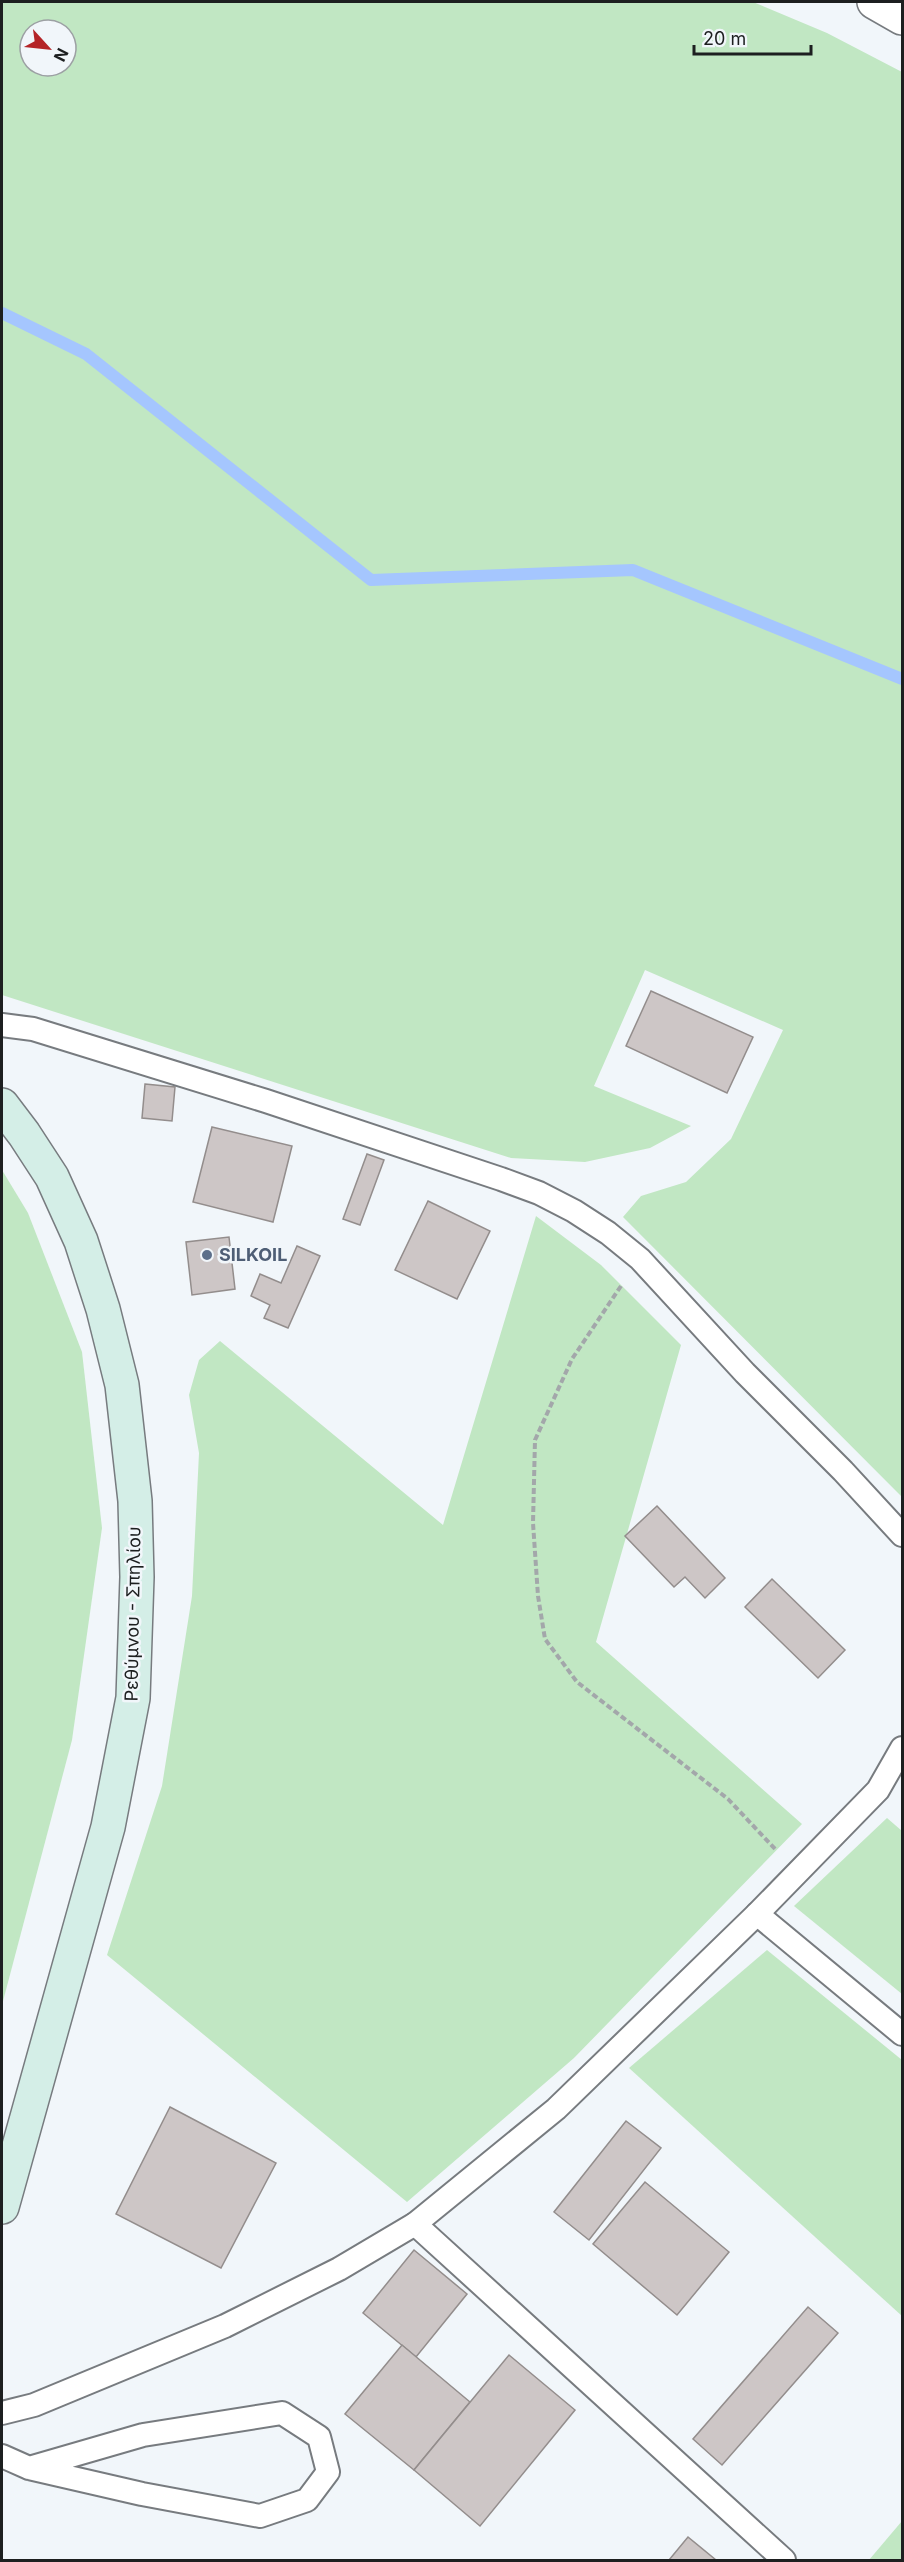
<svg xmlns="http://www.w3.org/2000/svg" width="904" height="2562" font-family="Inter,sans-serif">
	<rect width="100%" height="100%" fill="#f1f6fa"/>
	<g fill="#c1e7c3" fill-rule="evenodd">
		<path d="M2,2H753L827,33L902,72V1497L623,1217L641,1196L686,1182L731,1139L783,1030L645,970L594,1086L691,1126L650,1148L585,1162L511,1158L2,995ZM30,30H66V66H30Z"/>
		<polygon points="2,1170 28,1213 82,1352 102,1528 72,1740 2,2005"/>
		<polygon points="536,1216 601,1265 681,1345 596,1642 802,1824 574,2058 407,2202 107,1955 162,1786 192,1596 199,1453 189,1395 199,1360 220,1341 443,1525"/>
		<polygon points="887,1818 902,1831 902,1994 794,1906"/>
		<polygon points="767,1950 902,2060 902,2316 629,2068"/>
		<polygon points="902,2521 902,2560 869,2560"/>
	</g>
	<g fill="none" stroke-linecap="round" stroke-linejoin="round">
		<polyline stroke="#a5c6fe" stroke-width="12" points="2,313 86,354 371,580 633,570 902,679"/>
	</g>
	<g fill="#cdc6c6" stroke="#938d8c" stroke-width="1.5">
		<polygon points="651,991 753,1037 727,1093 626,1046"/>
		<polygon points="145,1084 175,1087 172,1121 142,1118"/>
		<polygon points="212,1127 292,1146 273,1222 193,1202"/>
		<polygon points="367,1154 384,1160 360,1225 343,1219"/>
		<polygon points="428,1201 490,1231 457,1299 395,1270"/>
		<polygon points="229,1237 235,1289 192,1295 186,1242"/>
		<polygon points="297,1246 320,1256 288,1328 264,1318 270,1305 251,1296 260,1274 281,1283"/>
		<polygon points="657,1506 725,1578 705,1598 685,1577 674,1587 625,1536"/>
		<polygon points="772,1579 845,1650 818,1678 745,1607"/>
		<polygon points="170,2107 276,2163 221,2268 116,2214"/>
		<polygon points="626,2121 661,2148 589,2240 554,2212"/>
		<polygon points="645,2182 729,2252 677,2315 593,2244"/>
		<polygon points="414,2250 467,2294 416,2357 363,2313"/>
		<polygon points="808,2307 838,2333 722,2465 693,2439"/>
		<polygon points="402,2345 470,2402 414,2470 345,2414"/>
		<polygon points="509,2355 575,2410 480,2526 414,2470"/>
		<polygon points="688,2537 716,2560 669,2560"/>
	</g>
	<g fill="none" stroke-linecap="round" stroke-linejoin="round">
		<g stroke="#777b7f" stroke-width="26">
			<g id="lane">
				<polyline points="2,1025 33,1029 266,1101 501,1179 539,1193 574,1211 608,1233 640,1259 745,1373 843,1471 902,1535"/>
				<polyline points="757,1914 902,2034"/>
				<polyline points="415,2224 784,2560"/>
				<polyline points="2,2413 34,2405 225,2326 339,2269 415,2224 556,2109 757,1914 878,1790 902,1748"/>
				<polyline points="2,2456 29,2468 142,2494 260,2516 307,2500 328,2472 319,2437 282,2413 143,2435 29,2468"/>
			</g>
		</g>
		<g stroke="#777b7f" stroke-width="36">
			<polyline id="street" points="874,2 902,18"/>
		</g>
		<g stroke="#777b7f" stroke-width="36">
			<polyline id="secondary" points="2,1105 24,1134 52,1177 81,1241 103,1309 122,1385 135,1501 137,1577 133,1698 108,1827 2,2207"/>
		</g>
		<polyline stroke="#a3a7aa" stroke-width="4" stroke-dasharray="6 3" stroke-linecap="butt" points="621,1286 572,1359 535,1440 533,1523 538,1596 545,1639 577,1682 728,1799 776,1850"/>
		<use href="#lane" stroke="#fff" stroke-width="22"/>
		<use href="#street" stroke="#fff" stroke-width="33"/>
		<use href="#secondary" stroke="#d4eee7" stroke-width="33"/>
	</g>
	<circle fill="#5c6f8a" stroke="#f1f6fa" stroke-width="2" cx="207" cy="1255" r="6"/>
	<g text-anchor="middle" stroke-width="5" stroke-linejoin="round" paint-order="stroke">
		<g font-size="18" font-weight="bold" fill="#4e5e75" stroke="#f1f6fa" text-anchor="start">
			<text x="219" y="1261">SILKOIL</text>
		</g>
		<g font-size="18" fill="#1d1f20" stroke="#f1f6fa">
			<text transform="translate(133 1614) rotate(-89)" y="6">Ρεθύμνου - Σπηλίου</text>
		</g>
	</g>
	<rect width="904" height="2562" fill="none" stroke="#1d1f20" stroke-width="6"/>
	<g transform="translate(48 48) rotate(117)"><circle r="28" fill="#f1f6fa" stroke="#9ca0a3" stroke-width="1.5"/>
	<path d="M0-4.5L10 22L0 15L-10 22Z" fill="#b42427"/>
	<text y="-9" font-size="16" font-weight="bold" text-anchor="middle" fill="#1d1f20">N</text>
	</g>
	<path d="M694 45v9h117v-9" fill="none" stroke="#1d1f20" stroke-width="3"/>
	<text x="703" y="45" font-size="18" fill="#1d1f20" stroke="#f1f6fa" stroke-width="4.5" paint-order="stroke">20 m</text>
</svg>
